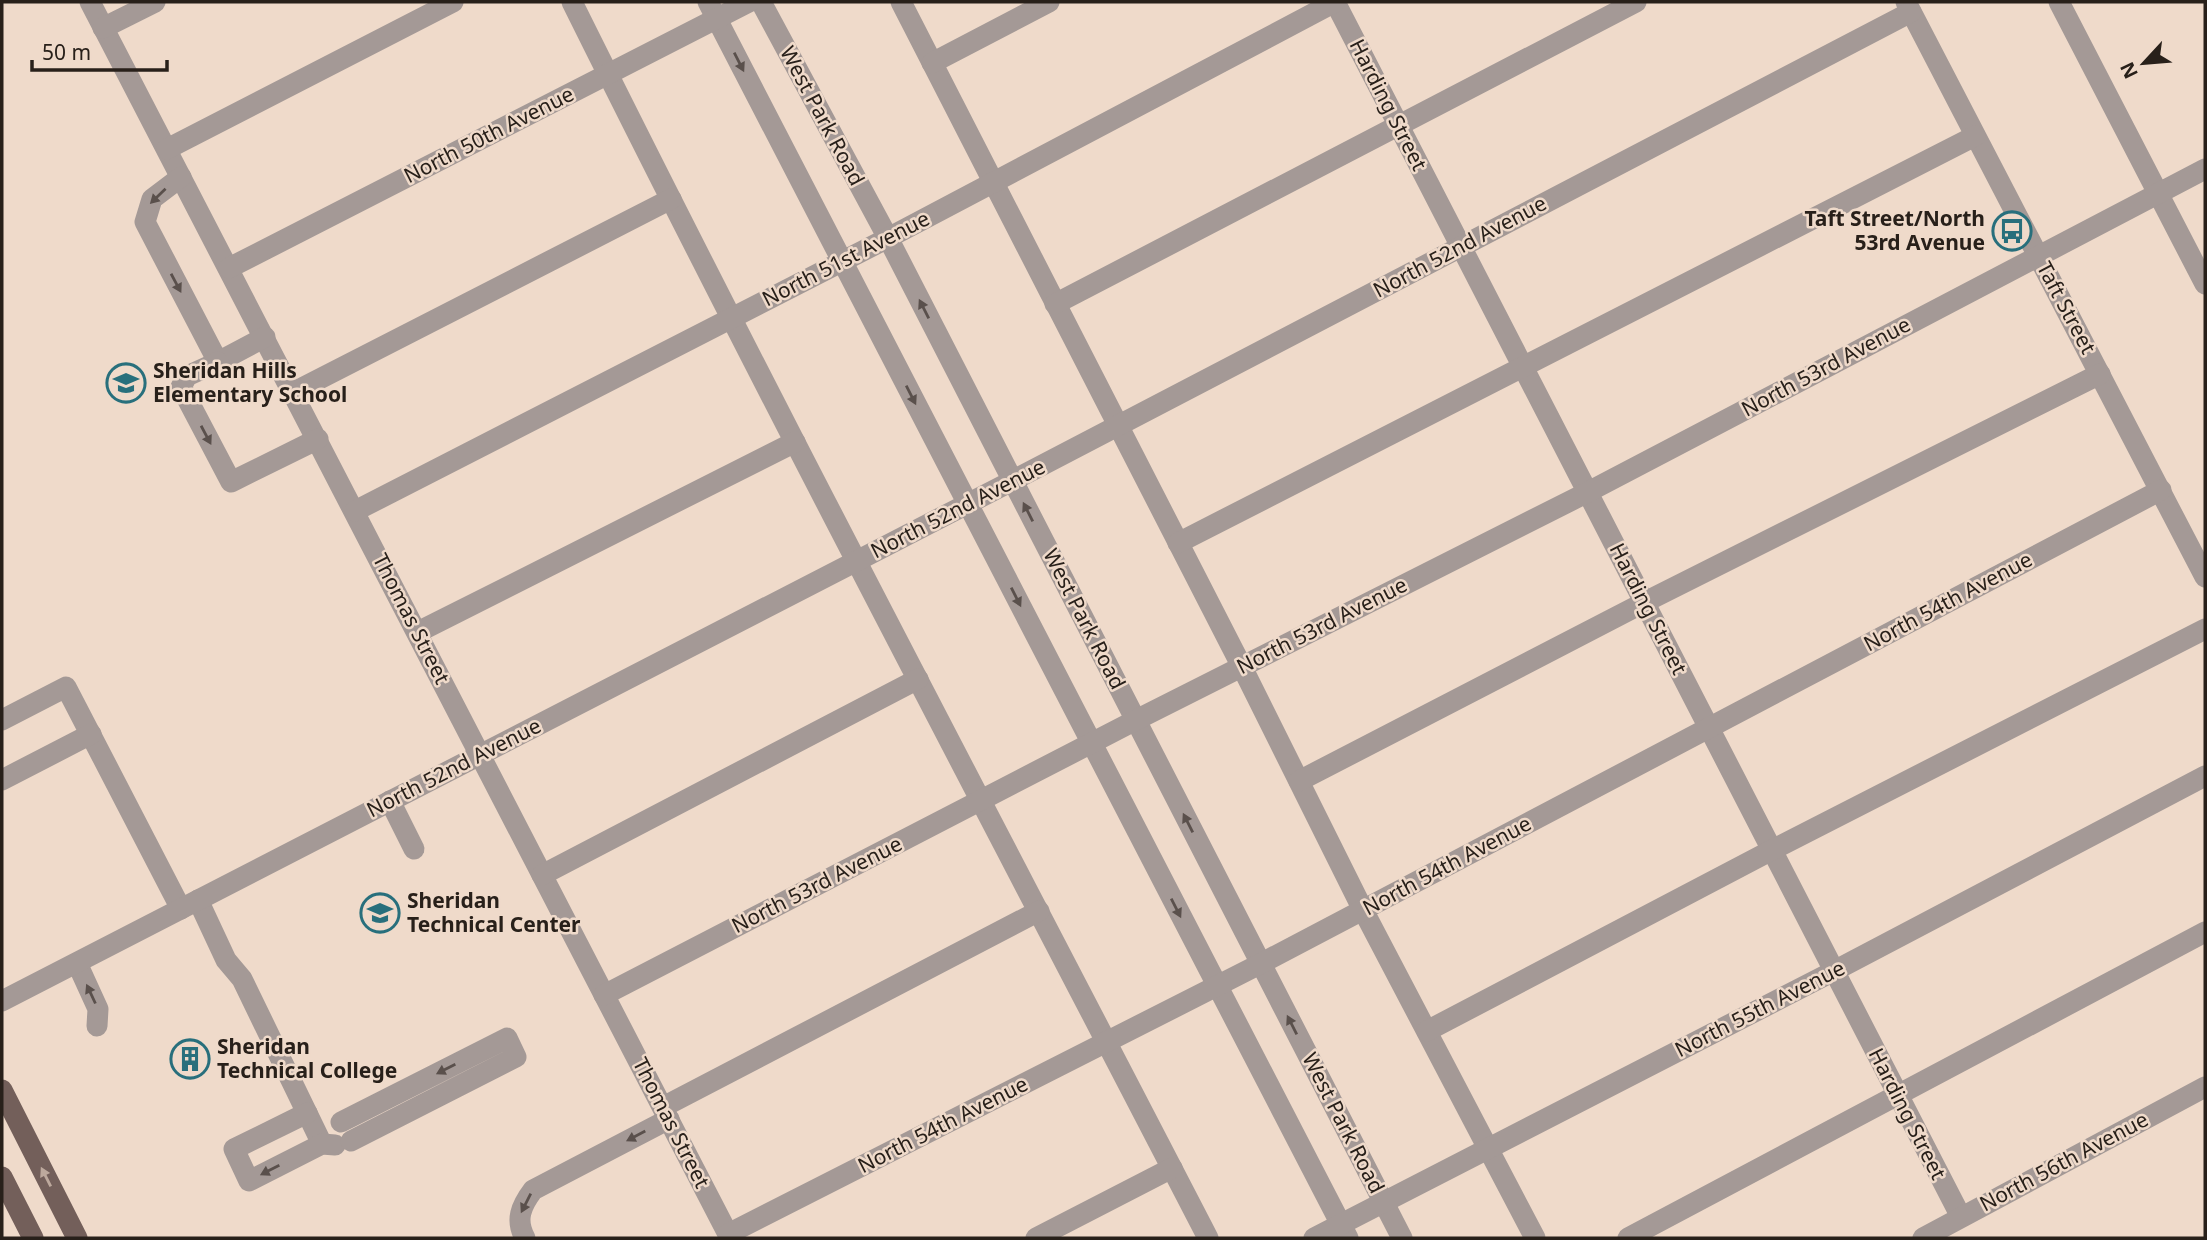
<svg xmlns="http://www.w3.org/2000/svg" width="2207" height="1240" font-family="'Noto Sans',sans-serif">
	<rect width="100%" height="100%" fill="#efdaca"/>
	<g fill="none" stroke-linecap="round" stroke-linejoin="round">
		<g stroke="#a49996" stroke-width="21">
			<polyline points="90,2 730,1238"/>
			<path d="M572,2C778,417 995,826 1208,1238"/>
			<polyline points="708,2 1348,1238"/>
			<polyline points="761,2 888,238 1402,1238"/>
			<polyline points="901,2 1242,667 1363,910 1535,1238"/>
			<polyline points="1335,2 1961,1217"/>
			<polyline points="1906,2 2205,577"/>
			<polyline points="2059,2 2205,284"/>
			<polyline points="103,28 155,2"/>
			<polyline points="932,63 1049,2"/>
			<polyline points="167,149 453,2"/>
			<polyline points="181,177 152,199 145,222 218,362 265,337"/>
			<polyline points="229,268 749,2"/>
			<polyline points="1055,304 1636,2"/>
			<polyline points="218,362 187,376 181,387 231,482 318,439"/>
			<polyline points="294,392 671,199"/>
			<polyline points="355,511 888,238 1335,2"/>
			<polyline points="1178,543 1975,136"/>
			<polyline points="418,632 795,442"/>
			<polyline points="2,720 66,687 181,909"/>
			<polyline points="2,780 91,734"/>
			<polyline points="1299,781 1645,602 2100,374"/>
			<polyline points="390,801 414,849"/>
			<polyline points="542,875 918,679"/>
			<polyline points="198,900 226,960 242,979 322,1144"/>
			<polyline points="77,963 98,1009 97,1026"/>
			<polyline points="604,995 1136,720 1588,492 2205,169"/>
			<polyline points="2,1001 1012,481 1911,12"/>
			<polyline points="1427,1031 1772,850 2205,629"/>
			<polyline points="663,1107 1039,911"/>
			<polyline points="307,1113 234,1149 249,1181 322,1144 335,1145"/>
			<polyline points="341,1122 507,1038 516,1057 351,1141"/>
			<polyline points="728,1234 1260,964 2161,490"/>
			<path d="M525,1238C515,1220 521,1206 533,1190L669,1119"/>
			<polyline points="1036,1238 1172,1168"/>
			<polyline points="1314,1238 1834,971 2205,776"/>
			<polyline points="1628,1238 2205,932"/>
			<polyline points="1923,1238 2205,1087"/>
		</g>
		<g stroke="#735f5a" stroke-width="21">
			<polyline points="2,1090 77,1238"/>
			<polyline points="2,1177 33,1238"/>
		</g>
	</g>
	<defs><path id="oneway-solid" d="M-6-.8H1V-3.2L6.5 0L1 3.2V.8H-6Z" transform="scale(1.75)"/></defs>
	<g fill="#5a504c">
		<use href="#oneway-solid" transform="translate(739 62) rotate(63)"/>
		<use href="#oneway-solid" transform="translate(158 196) rotate(136)"/>
		<use href="#oneway-solid" transform="translate(176 283) rotate(62)"/>
		<use href="#oneway-solid" transform="translate(924 309) rotate(-117)"/>
		<use href="#oneway-solid" transform="translate(911 395) rotate(63)"/>
		<use href="#oneway-solid" transform="translate(206 435) rotate(62)"/>
		<use href="#oneway-solid" transform="translate(1028 512) rotate(-117)"/>
		<use href="#oneway-solid" transform="translate(1016 597) rotate(63)"/>
		<use href="#oneway-solid" transform="translate(1188 823) rotate(-117)"/>
		<use href="#oneway-solid" transform="translate(1176 908) rotate(63)"/>
		<use href="#oneway-solid" transform="translate(91 994) rotate(-115)"/>
		<use href="#oneway-solid" transform="translate(1292 1025) rotate(-117)"/>
		<use href="#oneway-solid" transform="translate(446 1069) rotate(153)"/>
		<use href="#oneway-solid" transform="translate(636 1136) rotate(152)"/>
		<use href="#oneway-solid" transform="translate(270 1170) rotate(153)"/>
		<use href="#oneway-solid" transform="translate(526 1203) rotate(117)"/>
	</g>
	<use fill="#bda99d" href="#oneway-solid" transform="translate(46 1177) rotate(-117)"/>
	<defs>
		<g id="bus-ring" transform="scale(2.0125)"><circle r="9.5" fill="#efdaca" stroke="#286f7c" stroke-width="1.5"/><path d="M-5-6H5V4H4V6H2V4H-2V6H-4V4H-5ZM-3.5-4V0h7V-4ZM-3.5 1.2v1.5H-2V1.2ZM2 1.2v1.5H3.5V1.2Z" fill="#286f7c"/></g>
		<g id="school-ring" transform="scale(2.0125)"><circle r="9.5" fill="#efdaca" stroke="#286f7c" stroke-width="1.5"/><path d="M0-5L7-2L0 1L-7-2ZM-4 1L0 2.5L4 1V4Q0 6-4 4Z" fill="#286f7c"/></g>
		<g id="building-ring" transform="scale(2.0125)"><circle r="9.5" fill="#efdaca" stroke="#286f7c" stroke-width="1.5"/><path d="M-4-6H4V6H1V3H-1V6H-4ZM-2.5-4.3h1.7v1.8h-1.7ZM.8-4.3h1.7v1.8H.8ZM-2.5-1h1.7V.8h-1.7ZM.8-1h1.7V.8H.8Z" fill="#286f7c"/></g>
	</defs>
	<g fill-rule="evenodd">
		<use href="#bus-ring" x="2012" y="231"/>
		<use href="#school-ring" x="126" y="383"/>
		<use href="#school-ring" x="380" y="913"/>
		<use href="#building-ring" x="190" y="1059"/>
	</g>
	<g text-anchor="middle" stroke-width="5" stroke-linejoin="round" paint-order="stroke">
		<g font-size="21" fill="#28201a" stroke="#efdaca">
			<text transform="translate(1388 105) rotate(63)" y="7">Harding Street</text>
			<text transform="translate(822 116) rotate(62)" y="7">West Park Road</text>
			<text transform="translate(489 135) rotate(-27)" y="7">North 50th Avenue</text>
			<text transform="translate(1460 247) rotate(-28)" y="7">North 52nd Avenue</text>
			<text transform="translate(846 259) rotate(-27)" y="7">North 51st Avenue</text>
			<text transform="translate(2066 308) rotate(62)" y="7">Taft Street</text>
			<text transform="translate(1826 367) rotate(-28)" y="7">North 53rd Avenue</text>
			<text transform="translate(958 509) rotate(-27)" y="7">North 52nd Avenue</text>
			<text transform="translate(1948 602) rotate(-28)" y="7">North 54th Avenue</text>
			<text transform="translate(1648 609) rotate(63)" y="7">Harding Street</text>
			<text transform="translate(411 619) rotate(63)" y="7">Thomas Street</text>
			<text transform="translate(1084 619) rotate(63)" y="7">West Park Road</text>
			<text transform="translate(1322 626) rotate(-27)" y="7">North 53rd Avenue</text>
			<text transform="translate(454 768) rotate(-27)" y="7">North 52nd Avenue</text>
			<text transform="translate(1447 866) rotate(-28)" y="7">North 54th Avenue</text>
			<text transform="translate(817 885) rotate(-27)" y="7">North 53rd Avenue</text>
			<text transform="translate(1760 1009) rotate(-27)" y="7">North 55th Avenue</text>
			<text transform="translate(1907 1114) rotate(63)" y="7">Harding Street</text>
			<text transform="translate(671 1123) rotate(63)" y="7">Thomas Street</text>
			<text transform="translate(1343 1123) rotate(63)" y="7">West Park Road</text>
			<text transform="translate(943 1125) rotate(-27)" y="7">North 54th Avenue</text>
			<text transform="translate(2064 1162) rotate(-28)" y="7">North 56th Avenue</text>
		</g>
		<g font-size="21" font-weight="bold" fill="#28201a" stroke="#efdaca" text-anchor="start">
			<text x="1985" y="226" text-anchor="end">Taft Street/North<tspan x="1985" dy="24">53rd Avenue</tspan></text>
			<text x="153" y="378">Sheridan Hills<tspan x="153" dy="24">Elementary School</tspan></text>
			<text x="407" y="908">Sheridan<tspan x="407" dy="24">Technical Center</tspan></text>
			<text x="217" y="1054">Sheridan<tspan x="217" dy="24">Technical College</tspan></text>
		</g>
	</g>
	<rect width="2207" height="1240" fill="none" stroke="#28201a" stroke-width="7"/>
	<g transform="translate(2144 63) rotate(244)" stroke="#efdaca" stroke-width="5" paint-order="stroke">
	<path d="M0-5L12 26L0 18L-12 26Z" fill="#28201a"/>
	<text y="-10" font-size="19" font-weight="bold" text-anchor="middle" fill="#28201a">N</text>
	</g>
	<path d="M32 60v10h135v-10" fill="none" stroke="#28201a" stroke-width="3.5"/>
	<text x="42" y="60" font-size="21" fill="#28201a" stroke="#efdaca" stroke-width="5" paint-order="stroke">50 m</text>
</svg>
